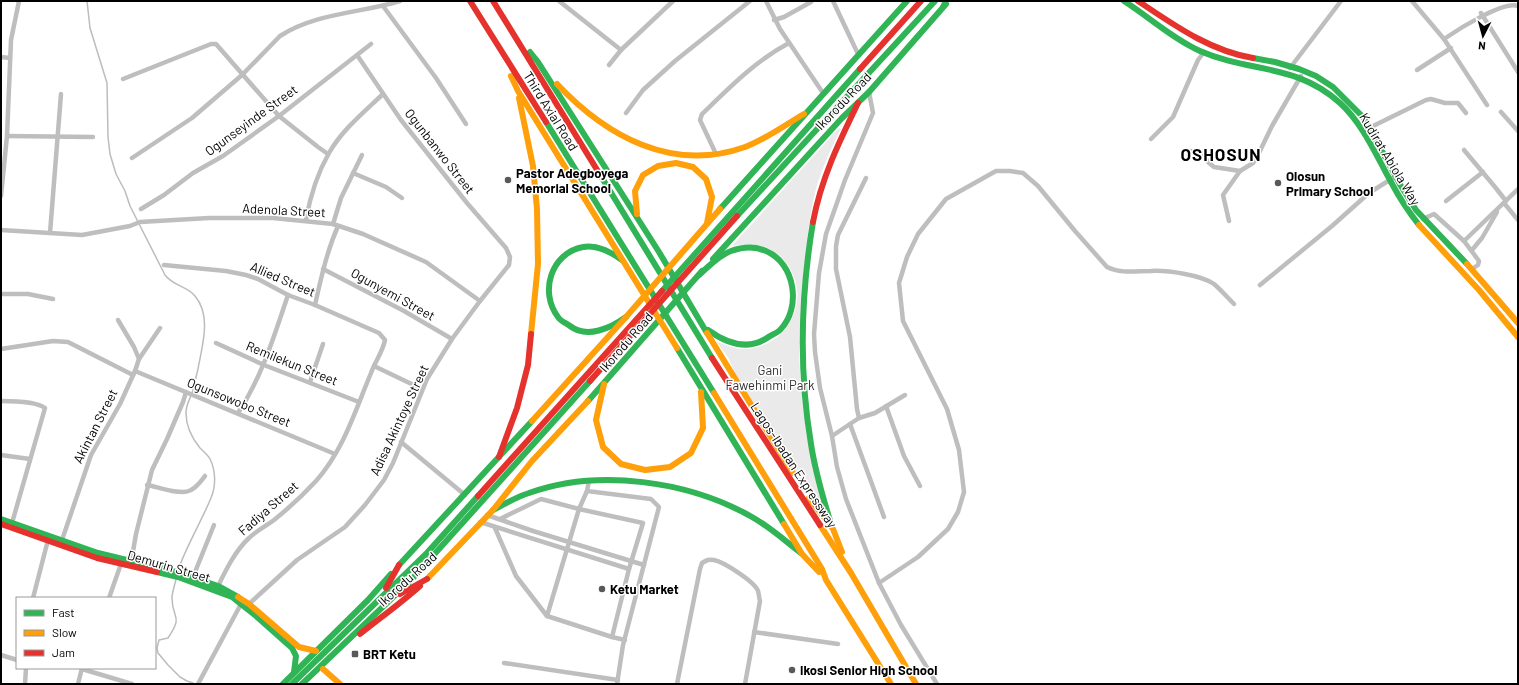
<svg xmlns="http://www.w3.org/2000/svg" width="1519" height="685" font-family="Barlow,sans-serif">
	<rect width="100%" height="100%" fill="#fff"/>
	<path fill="#eaeaea" d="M839,128L841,129C832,146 824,164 818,182C808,216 806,252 803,287C800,322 797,358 802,393C807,432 816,470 824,509L821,510L774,443L742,391L729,359L716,341C723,344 732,348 739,349C785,352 814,301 787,264C781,256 772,249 762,246C752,244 742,245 732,246Z"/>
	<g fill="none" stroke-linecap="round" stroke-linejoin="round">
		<g stroke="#bcbcbc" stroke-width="1.5">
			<path d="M87,1L90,28L107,83L108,137L110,154L116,174L125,191L130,206L165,275C173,286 187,286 195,296C212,316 202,346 198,369C196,376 195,383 193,390C191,398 186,403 186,413C186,427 191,437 200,448C204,452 208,455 210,459C216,471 216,486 211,498C201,522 187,545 178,570"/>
			<path d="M176,579C175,585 172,592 172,598C172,620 184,614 168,638L159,640L157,648L158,653L168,665L180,677L187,681L193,683"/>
		</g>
		<g stroke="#bebebe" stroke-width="4.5">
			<polyline points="559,1 621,50"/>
			<polyline points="766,1 780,29 823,93"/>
			<polyline points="833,1 858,54"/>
			<polyline points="1412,1 1444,39 1487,105"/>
			<polyline points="383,6 436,78 466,124"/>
			<polyline points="1481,13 1518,72"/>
			<polyline points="774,20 784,17 811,2"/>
			<path d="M1444,39C1457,30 1504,0 1518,6"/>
			<polyline points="1,57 10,58"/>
			<polyline points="609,65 621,50 673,1"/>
			<polyline points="1290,68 1341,1"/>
			<polyline points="1417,70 1451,48"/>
			<polyline points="123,79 211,44 216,44 279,116 318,147 328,154"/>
			<polyline points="869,92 873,113 845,180 826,234 819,273 814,334 815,352 820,388 832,436 837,467 846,499 879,583 901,625 937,684"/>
			<polyline points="1501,112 1518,131"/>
			<polyline points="626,113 643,90 675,61 750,1"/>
			<polyline points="1369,128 1426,100 1431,99 1445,103 1458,103 1466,113"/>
			<polyline points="7,136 93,137"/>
			<polyline points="1151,139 1173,117 1198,60 1204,52"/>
			<polyline points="1464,150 1495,187 1506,201"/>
			<polyline points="1191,151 1203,153 1208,162 1214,167 1240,171"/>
			<path d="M716,154L700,120L702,114C729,88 755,61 789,43"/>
			<path d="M132,158L192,118L242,75L280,36C315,13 361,13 400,1"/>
			<polyline points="353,173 386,187 402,198"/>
			<polyline points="1,196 7,136 11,40 19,1"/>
			<polyline points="1446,201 1483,172"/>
			<polyline points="1504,203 1518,220"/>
			<polyline points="141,209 164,195 193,173 223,156 279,116 371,44"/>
			<polyline points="1423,219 1434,214 1464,241 1479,261 1478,265 1472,269"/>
			<path d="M306,220C310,197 317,174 329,153C342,130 364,112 383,94"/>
			<polyline points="1229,221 1223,195 1240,171 1253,163 1257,157 1272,126 1301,76"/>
			<polyline points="333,224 341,198 362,155"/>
			<polyline points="1,230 82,235 130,226 140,222 209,218 273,218 333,224 363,234 426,262 480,301"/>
			<polyline points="50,233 61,94"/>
			<polyline points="1464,241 1518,189"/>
			<polyline points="1472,250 1482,238 1497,212"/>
			<path d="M164,265L226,271L246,275L258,279L288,295L315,305L379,333L385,340C383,351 375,362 371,373C355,411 344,449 316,481C303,495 289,508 274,520C266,526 256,531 249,538C235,551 226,570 218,586"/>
			<polyline points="323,269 404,311 452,339"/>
			<polyline points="1260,285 1332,226 1369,193 1396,176"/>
			<polyline points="1,294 28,294 53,299"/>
			<path d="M315,305C321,278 327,251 338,226"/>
			<polyline points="118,320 134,347 139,359"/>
			<polyline points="216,343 264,365 359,402"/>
			<polyline points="1,349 53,341 68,342 133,375"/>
			<polyline points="374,366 422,389"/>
			<polyline points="135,371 335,454"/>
			<polyline points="310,382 323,344"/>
			<path d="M1,401C12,401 36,401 45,408L12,523"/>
			<polyline points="886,406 904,456 920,486"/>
			<path d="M238,413C262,377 274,336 288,295"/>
			<polyline points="859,418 857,409 850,337 836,269 836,246 838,235 866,178"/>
			<polyline points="850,424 884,517"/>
			<polyline points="832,436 859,418 875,413 905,395"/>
			<polyline points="401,442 465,495"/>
			<polyline points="1,455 30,459"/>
			<polyline points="589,481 587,491 651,499 659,507 623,645 617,684"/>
			<path d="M147,485C158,487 182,496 191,490C197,487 201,481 205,476"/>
			<polyline points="587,491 579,509 643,523 629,569 612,637"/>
			<polyline points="487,515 533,531 644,565"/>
			<polyline points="500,519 541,499 579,509 547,616"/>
			<polyline points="480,522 629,569"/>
			<polyline points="495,528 516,576 547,616 612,637 625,640"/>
			<polyline points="62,540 91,455 120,404 135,371 139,359 160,328"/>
			<polyline points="131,563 136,534 152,470 167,439 183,402 186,392"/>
			<polyline points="193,577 214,525"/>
			<path d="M879,583L918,557L948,529L958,512L964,492L959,450L947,409L903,321L899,283L907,257L918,234L946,199L996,171H1010L1023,173L1038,186L1075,231L1107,267C1121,274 1136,271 1151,271C1167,270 1201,275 1214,284C1221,290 1228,298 1234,304"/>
			<polyline points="33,598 48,540"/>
			<polyline points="109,598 122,561"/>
			<polyline points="249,604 297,560 345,527 365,505 384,480 393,463 427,379 452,339 480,301 509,265 510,257 506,248 467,203 401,120 357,55"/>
			<polyline points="754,632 838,644"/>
			<polyline points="1,655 17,660"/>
			<polyline points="504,663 618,680"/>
			<polyline points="82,669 132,684"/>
			<polyline points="25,684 26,668"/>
			<polyline points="78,684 82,668"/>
			<polyline points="198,684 241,604"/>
			<path d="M677,684L700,569L702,563C707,560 709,559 714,560C724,562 755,582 758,591C759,594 759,598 760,601L745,684"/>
		</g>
		<g stroke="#30b455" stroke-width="6">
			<path d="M1124,1C1149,17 1173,39 1200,51C1250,73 1296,63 1340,103C1363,124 1376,155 1391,182C1399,197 1408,211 1419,225"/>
			<polyline points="943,7 946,1"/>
			<polyline points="530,52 538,62 659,252 707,333"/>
			<polyline points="1253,58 1275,62 1299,69 1316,76 1333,87 1364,118 1401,186 1416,210 1467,264"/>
			<polyline points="546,122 714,393"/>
			<polyline points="599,173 712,358"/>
			<polyline points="720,209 907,1"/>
			<polyline points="737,216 935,1"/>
			<path d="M813,222C801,294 799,372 811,444C815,471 823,498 831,524"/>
			<polyline points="713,259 842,118 869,92 946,4"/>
			<path d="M622,260C611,252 597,244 583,247C551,253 539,292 558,317C560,321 566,323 570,326C587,339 611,328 626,317"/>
			<path d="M699,275C708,267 719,255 731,251C742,247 755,246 766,251C795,263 802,308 780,330C777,333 771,335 767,338C747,351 726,343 708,330"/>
			<polyline points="662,291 860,69"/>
			<polyline points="677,348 784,524"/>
			<polyline points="588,401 702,271"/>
			<path d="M493,510C505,504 516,497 529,493C598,468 689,481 752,517C770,527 785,541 801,553"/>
			<polyline points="1,519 98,553 180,573 218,586 238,597"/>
			<polyline points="399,565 532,421"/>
			<polyline points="157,572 178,577 232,597 256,616 292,648 296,656 294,672"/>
			<polyline points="283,684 368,600 391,574"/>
			<polyline points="292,684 426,554 478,496"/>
			<polyline points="302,684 412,579 590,381"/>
		</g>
		<g stroke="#ff9f0a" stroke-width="6">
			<polyline points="511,76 518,91 677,348"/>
			<path d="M557,84C606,136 672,173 745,147C766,139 785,125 804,114"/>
			<polyline points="519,98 533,166 537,209 538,264 531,334"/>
			<polyline points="637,214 635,191 643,175 658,166 676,163 693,167 706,179 712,197 707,223"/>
			<polyline points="1419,225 1479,290 1518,337"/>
			<polyline points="1467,264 1518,323"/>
			<polyline points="707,333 793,473"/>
			<polyline points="604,384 596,420 603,447 621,464 645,470 670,467 691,453 703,428 701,392"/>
			<polyline points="714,393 822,569 826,580 891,684"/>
			<polyline points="532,421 626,317 720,209"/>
			<polyline points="809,498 833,529 842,552"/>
			<polyline points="784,524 802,554 819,572"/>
			<polyline points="820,525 851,573 916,684"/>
			<polyline points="427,579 493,510 532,461 588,401"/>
			<polyline points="238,597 249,604 299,647 316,651"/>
			<polyline points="323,669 340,684"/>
		</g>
		<g stroke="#e5322d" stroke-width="6">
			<polyline points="470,1 546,122"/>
			<polyline points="493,1 599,173"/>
			<path d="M1138,1C1174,25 1210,51 1253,58"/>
			<polyline points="860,69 921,1"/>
			<path d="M813,222C821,179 839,142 858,103"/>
			<polyline points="712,358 820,525"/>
			<polyline points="590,381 737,216"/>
			<polyline points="499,457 517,408 528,365 531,334"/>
			<polyline points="478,496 662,291"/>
			<polyline points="1,524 97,558 157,572"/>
			<polyline points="386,588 399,565"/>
			<polyline points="400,594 427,579"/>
			<path d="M360,634C380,618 401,603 420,586"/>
		</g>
	</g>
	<g fill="#595959" stroke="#fff" stroke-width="1.5">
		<circle cx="508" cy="180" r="4"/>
		<circle cx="1278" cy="183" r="4"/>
		<circle cx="602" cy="589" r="4"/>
		<rect x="351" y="650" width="8" height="8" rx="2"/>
		<circle cx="792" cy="670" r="4"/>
	</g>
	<g text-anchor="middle" stroke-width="3" stroke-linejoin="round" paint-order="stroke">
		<g font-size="13" fill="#000" stroke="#fff">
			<text transform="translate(843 101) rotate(-46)" y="5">Ikorodu Road</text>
			<text transform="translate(551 111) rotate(58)" y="5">Third Axial Road</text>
			<text transform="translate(251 120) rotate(-36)" y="5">Ogunseyinde Street</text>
			<text transform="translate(440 151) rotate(52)" y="5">Ogunbanwo Street</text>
			<text transform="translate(1390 159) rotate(59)" y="5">Kudirat Abiola Way</text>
			<text transform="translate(284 210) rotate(3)" y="5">Adenola Street</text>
			<text transform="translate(283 279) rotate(23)" y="5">Allied Street</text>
			<text transform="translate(393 294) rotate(29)" y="5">Ogunyemi Street</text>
			<text transform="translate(626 342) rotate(-49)" y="5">Ikorodu Road</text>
			<text transform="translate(292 363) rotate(22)" y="5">Remilekun Street</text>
			<text transform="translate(239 402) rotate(22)" y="5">Ogunsowobo Street</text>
			<text transform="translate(399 420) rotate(-65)" y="5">Adisa Akintoye Street</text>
			<text transform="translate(95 426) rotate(-63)" y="5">Akintan Street</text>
			<text transform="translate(794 465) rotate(57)" y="5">Lagos-Ibadan Expressway</text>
			<text transform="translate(268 508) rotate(-41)" y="5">Fadiya Street</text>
			<text transform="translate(169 566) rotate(16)" y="5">Demurin Street</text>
			<text transform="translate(407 579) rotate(-42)" y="5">Ikorodu Road</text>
		</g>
		<g font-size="13" font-weight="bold" fill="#000" stroke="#fff" text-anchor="start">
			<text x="516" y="178">Pastor Adegboyega<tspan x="516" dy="15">Memorial School</tspan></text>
			<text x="1286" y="181">Olosun<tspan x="1286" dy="15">Primary School</tspan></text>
			<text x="610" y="594">Ketu Market</text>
			<text x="363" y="659">BRT Ketu</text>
			<text x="800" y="675">Ikosi Senior High School</text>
		</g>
		<g font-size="13" fill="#303030" stroke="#fff">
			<text x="770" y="375">Gani<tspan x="770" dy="15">Fawehinmi Park</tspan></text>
		</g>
		<g font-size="17" font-weight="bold" letter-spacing="1" fill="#000" stroke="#fff">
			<text x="1221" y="161">OSHOSUN</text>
		</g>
	</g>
	<rect width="1519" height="685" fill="none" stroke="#000000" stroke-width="4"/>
	<rect x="16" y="597" width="140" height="72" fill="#ffffff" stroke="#999999"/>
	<rect x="24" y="610" width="20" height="6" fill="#30b455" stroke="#999999"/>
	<text x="52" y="617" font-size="12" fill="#000000">Fast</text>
	<rect x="24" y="630" width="20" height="6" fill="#ff9f0a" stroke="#999999"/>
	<text x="52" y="637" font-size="12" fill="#000000">Slow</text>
	<rect x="24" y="650" width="20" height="6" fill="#e5322d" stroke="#999999"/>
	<text x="52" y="657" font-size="12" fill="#000000">Jam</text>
	<g transform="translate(1483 36) rotate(186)" stroke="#ffffff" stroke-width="3" paint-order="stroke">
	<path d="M0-3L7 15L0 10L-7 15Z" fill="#000000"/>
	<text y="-6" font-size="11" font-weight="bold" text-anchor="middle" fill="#000000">N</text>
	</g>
</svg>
